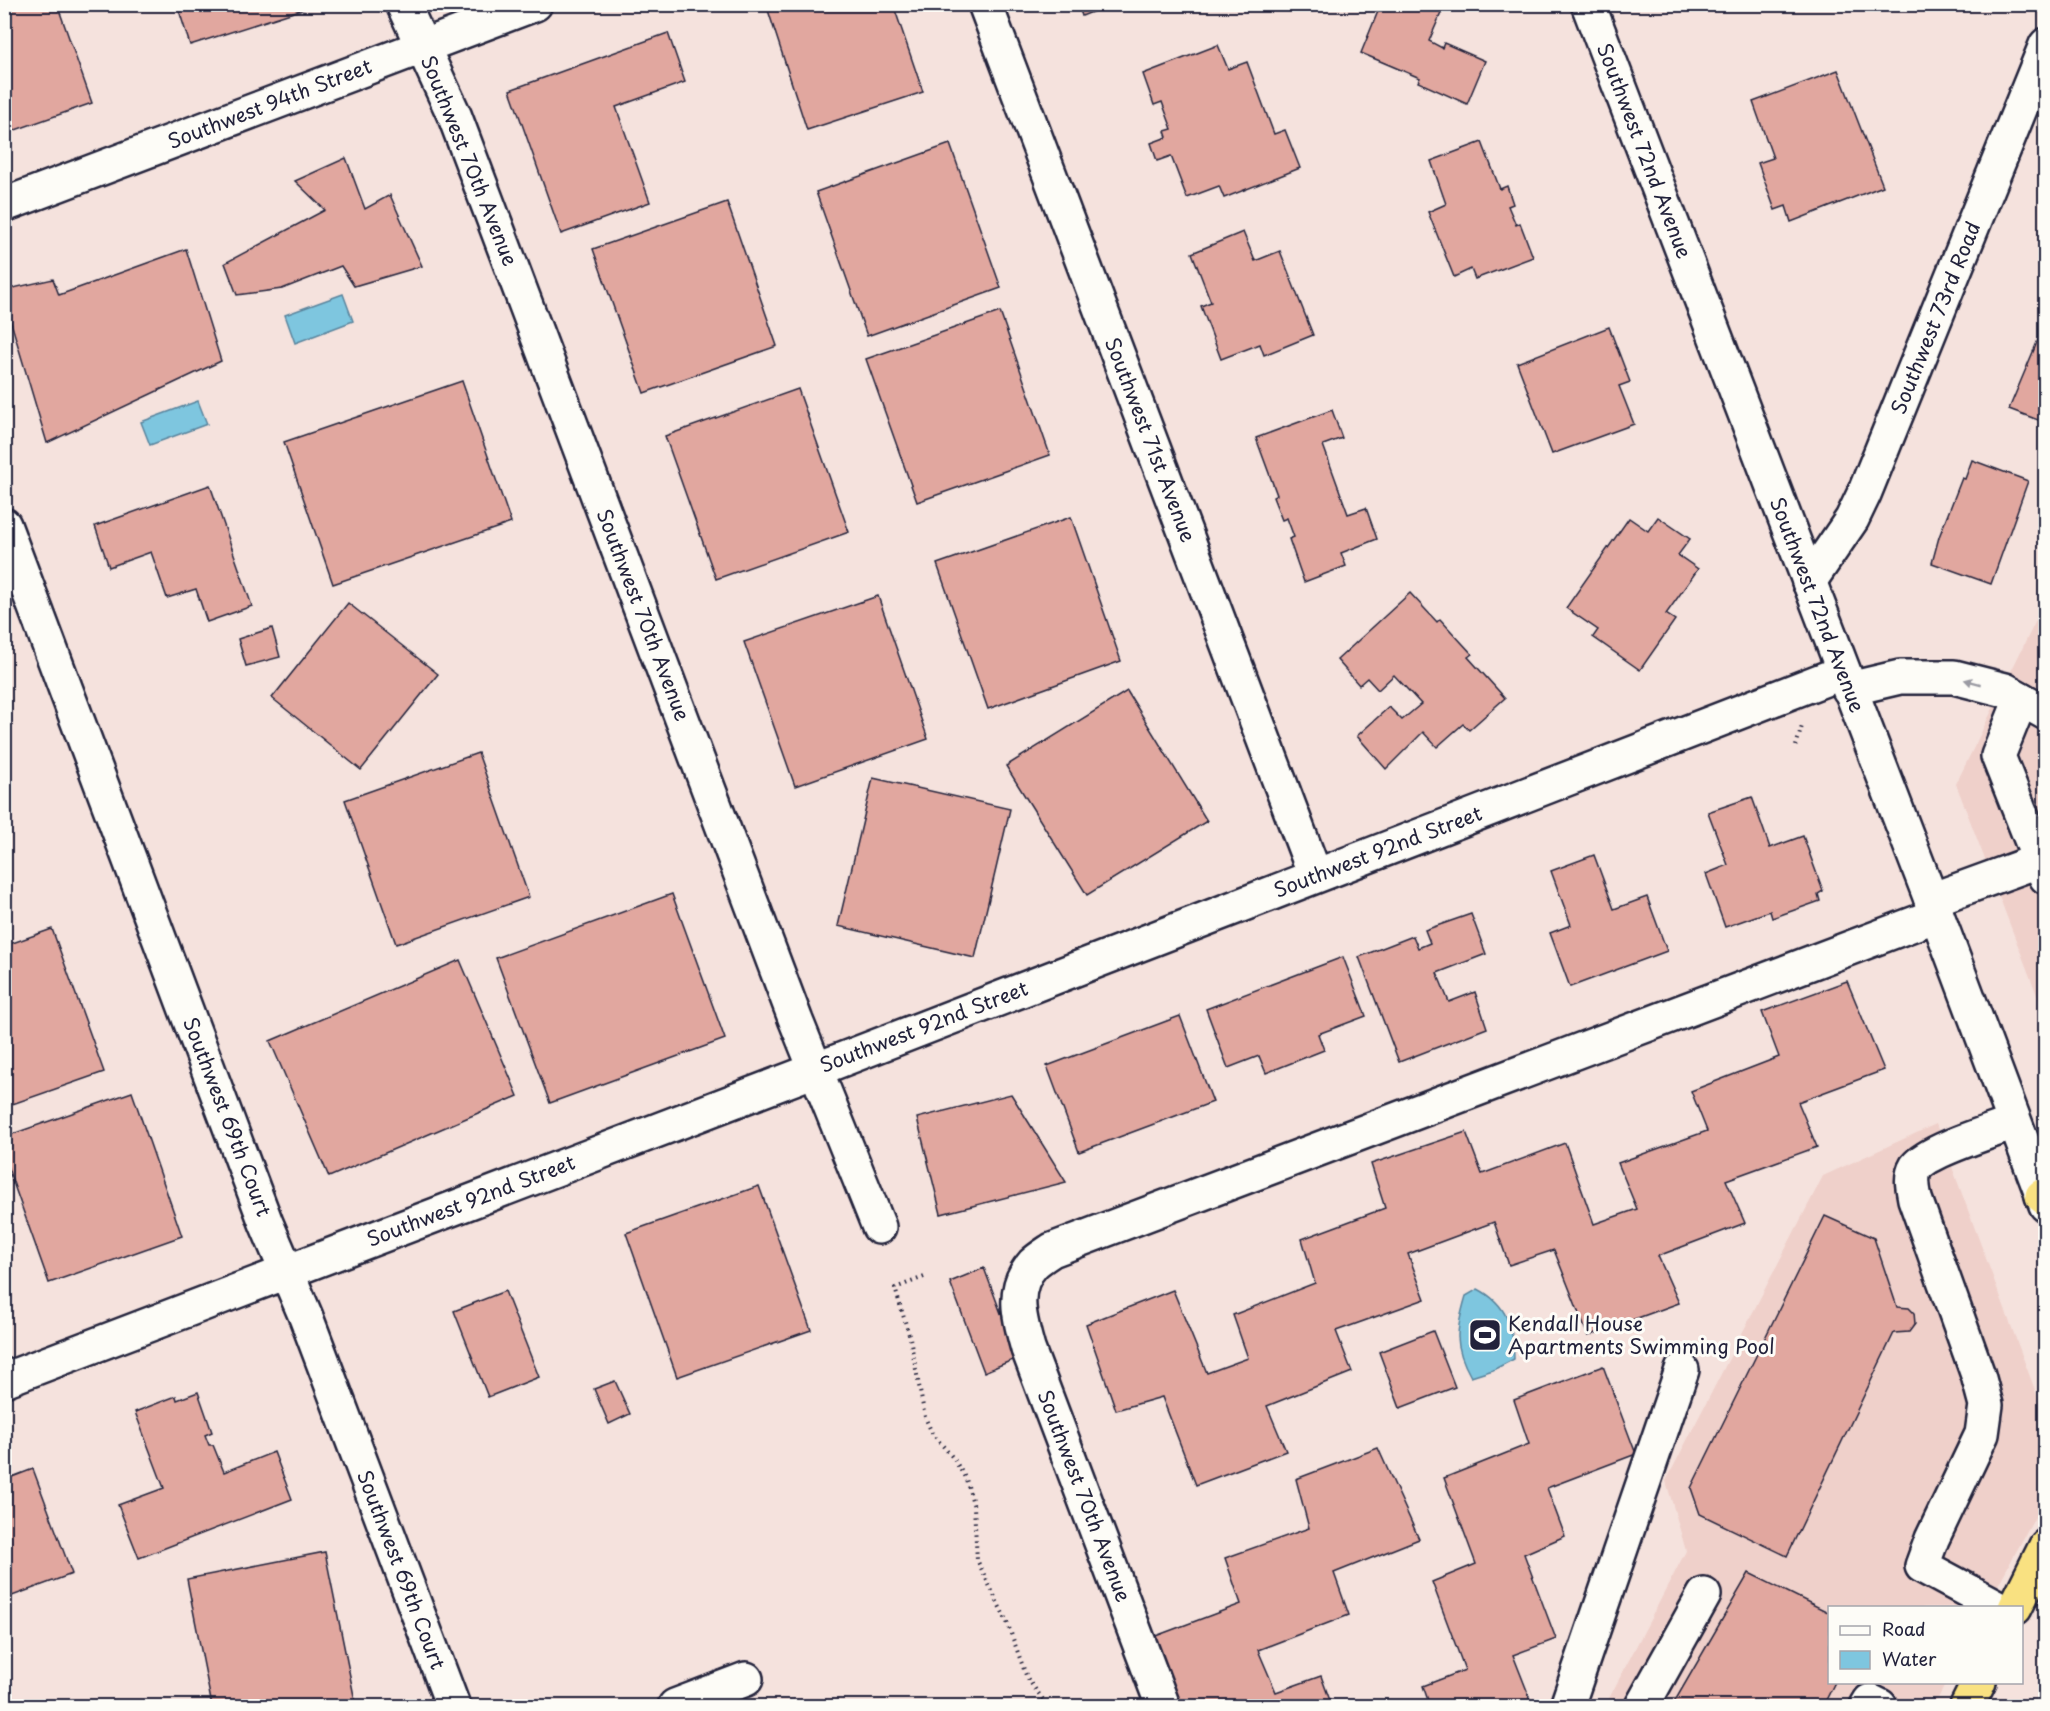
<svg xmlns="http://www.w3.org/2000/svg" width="2050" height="1711" font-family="'Playpen Sans',sans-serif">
	<rect width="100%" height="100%" fill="#f5e2dd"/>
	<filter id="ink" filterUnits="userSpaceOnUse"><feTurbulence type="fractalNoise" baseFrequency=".0167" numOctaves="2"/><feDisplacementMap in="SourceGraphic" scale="12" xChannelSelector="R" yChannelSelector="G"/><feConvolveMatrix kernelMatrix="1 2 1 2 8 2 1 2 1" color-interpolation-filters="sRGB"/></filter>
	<g filter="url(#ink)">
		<g fill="#efd0ca">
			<polygon points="2045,602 2045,1016 1956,784"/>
			<polygon points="1936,1124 2045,1417 2046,1497 1986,1607 1830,1608 1830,1682 1946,1683 1934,1706 1605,1706 1686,1551 1666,1481 1823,1176"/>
		</g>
		<g fill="#7ec6df" stroke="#59849d" stroke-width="1.5">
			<polygon points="343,294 353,321 295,343 285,315"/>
			<polygon points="198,401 207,424 150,445 141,422"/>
			<path d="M1478,1289C1507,1304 1514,1328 1514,1359L1493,1370L1471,1377C1453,1345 1456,1330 1466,1296Z"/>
		</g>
		<g fill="#e1a79f" stroke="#22223b" stroke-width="1.5">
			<polygon points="4,4 57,4 92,103 4,134"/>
			<polygon points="177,4 316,4 316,5 190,45"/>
			<polygon points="766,4 893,4 923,92 807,130"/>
			<polygon points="1078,4 1112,4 1082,16"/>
			<polygon points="1381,4 1445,4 1429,41 1442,48 1444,43 1485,61 1467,104 1418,82 1420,78 1361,53"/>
			<polygon points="668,33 685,82 616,107 650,202 561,234 510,90"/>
			<polygon points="1218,45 1228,69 1247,62 1274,134 1285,130 1300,168 1224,198 1219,186 1187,198 1171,156 1157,161 1151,143 1167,137 1165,131 1172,129 1162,102 1154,105 1143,74"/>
			<polygon points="1838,70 1883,186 1791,222 1786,206 1775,210 1758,163 1773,158 1753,102"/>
			<polygon points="1482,142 1500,189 1507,186 1513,204 1508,206 1516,225 1520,223 1533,257 1475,279 1471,269 1454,277 1428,212 1446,204 1431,161"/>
			<polygon points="950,144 1001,288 867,336 816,192"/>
			<polygon points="346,158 365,209 390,195 422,266 354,286 341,266 282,289 237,295 225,263 325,210 295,181"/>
			<polygon points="727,202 777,346 644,393 593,249"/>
			<polygon points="1243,232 1255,261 1280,251 1313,335 1264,355 1260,344 1221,359 1201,306 1211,302 1192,253"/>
			<polygon points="186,249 221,361 47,443 4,299 4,290 53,279 59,295"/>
			<polygon points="1000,312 1050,455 917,502 866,359"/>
			<polygon points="2046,321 2046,423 2009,409"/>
			<polygon points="1609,327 1630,382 1619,386 1634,424 1552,454 1517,363"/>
			<polygon points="462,381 511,523 333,584 284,442"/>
			<polygon points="798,389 849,532 716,579 665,436"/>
			<polygon points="1332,410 1342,438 1323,445 1348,514 1366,508 1377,539 1341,553 1346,566 1304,582 1289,539 1294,537 1287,518 1282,520 1273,497 1277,495 1256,438"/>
			<polygon points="1972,460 2028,481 1991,584 1932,563 1939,537 1962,478 1965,479"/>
			<polygon points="210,485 252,606 207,622 196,589 167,598 151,552 109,567 95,526"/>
			<polygon points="1071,517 1121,661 988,709 937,564"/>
			<polygon points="1658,517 1690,539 1678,555 1698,569 1666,614 1675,620 1640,670 1593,637 1598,630 1566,608 1629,518 1648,531"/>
			<polygon points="1410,593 1437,622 1440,619 1472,654 1468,657 1505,698 1469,730 1463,724 1437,747 1423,732 1386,769 1357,736 1389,707 1402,720 1421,704 1394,675 1378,690 1367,678 1359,685 1337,660"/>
			<polygon points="878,596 928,739 795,786 744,642"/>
			<polygon points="348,603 438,674 361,770 272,698"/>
			<polygon points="272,628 280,657 246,666 238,639"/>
			<polygon points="1127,691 1207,821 1087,895 1006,766"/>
			<polygon points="478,753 529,897 396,944 345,800"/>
			<polygon points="873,778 1010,809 975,958 838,926"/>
			<polygon points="1752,797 1770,848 1803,836 1823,891 1818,894 1820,901 1772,918 1770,911 1725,927 1706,874 1728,865 1708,812"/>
			<polygon points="1594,855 1614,909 1647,897 1667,951 1570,987 1550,933 1571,925 1551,871"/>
			<polygon points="672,894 725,1039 550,1103 496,958"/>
			<polygon points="1471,914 1486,954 1437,973 1449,1002 1475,992 1487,1028 1399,1062 1359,957 1413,936 1418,948 1430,943 1425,930"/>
			<polygon points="52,929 104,1072 4,1107 4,946"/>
			<polygon points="1343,957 1366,1016 1318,1034 1324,1050 1266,1073 1259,1056 1228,1068 1206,1009"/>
			<polygon points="460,960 518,1096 329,1177 270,1041"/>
			<polygon points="1847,981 1884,1070 1798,1102 1817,1147 1726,1180 1745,1223 1658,1256 1679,1303 1588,1336 1554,1250 1509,1265 1494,1222 1408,1254 1425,1299 1336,1331 1352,1372 1267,1406 1286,1451 1196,1485 1162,1397 1116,1410 1086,1324 1173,1290 1207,1373 1248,1358 1233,1315 1315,1283 1302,1239 1385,1208 1371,1164 1466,1132 1482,1174 1565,1143 1594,1224 1637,1209 1618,1163 1707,1131 1691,1091 1779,1057 1762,1012"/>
			<polygon points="1180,1016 1213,1102 1079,1152 1047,1066"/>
			<polygon points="132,1092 182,1236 49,1283 4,1157 4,1137"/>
			<polygon points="1011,1094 1066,1182 941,1214 917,1118"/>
			<polygon points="759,1186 811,1330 677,1377 626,1233"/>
			<polygon points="1825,1216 1874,1238 1897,1307 1909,1308 1914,1313 1915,1324 1909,1332 1894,1333 1787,1556 1700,1514 1691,1488"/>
			<polygon points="984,1268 1011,1340 1008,1341 1015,1359 984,1372 950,1282"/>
			<polygon points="505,1291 539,1377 488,1397 454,1311"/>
			<polygon points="1433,1331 1455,1387 1400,1408 1379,1352"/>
			<polygon points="1603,1366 1636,1454 1547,1488 1565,1536 1524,1554 1556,1639 1513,1655 1533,1706 1430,1706 1423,1686 1465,1670 1432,1582 1476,1564 1444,1478 1529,1444 1514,1400"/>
			<polygon points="615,1381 630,1414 609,1424 594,1389"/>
			<polygon points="198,1392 212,1432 205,1435 209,1445 213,1445 224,1472 274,1452 292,1499 139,1558 118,1505 164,1488 135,1412 176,1396 177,1400"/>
			<polygon points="1378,1448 1419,1539 1334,1573 1349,1615 1258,1650 1276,1692 1321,1676 1332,1706 1176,1706 1153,1637 1241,1604 1225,1558 1309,1528 1296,1479"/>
			<polygon points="33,1469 72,1574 4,1599 4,1480"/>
			<polygon points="325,1552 355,1701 327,1706 212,1706 187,1579"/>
			<polygon points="1749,1573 1830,1613 1830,1682 1835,1682 1823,1706 1672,1706"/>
		</g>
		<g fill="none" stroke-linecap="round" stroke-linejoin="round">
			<g stroke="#22223b" stroke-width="38">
				<g id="minor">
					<polyline points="403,4 455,117 796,1021 879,1227"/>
					<polyline points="985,4 1315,875"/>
					<polyline points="1588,4 1937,915 2046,1205"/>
					<polyline points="4,205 535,4"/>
					<polyline points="4,525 266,1223 306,1317 453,1706"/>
					<polyline points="1809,582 1852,519 1864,494 2046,45"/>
					<polyline points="1849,689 1900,677 1954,677 2005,690 2046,713"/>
					<polyline points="2021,699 1998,756 2046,877"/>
					<polyline points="1931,900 2038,861"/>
					<polyline points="4,1380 815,1070 1843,672"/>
					<path d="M2000,1608L1922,1566L1932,1539L1982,1434L1986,1405L1978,1375L1915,1199C1913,1188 1910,1177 1916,1167C1929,1150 1993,1131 2014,1123"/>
					<polyline points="675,1706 746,1679"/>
					<path d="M1163,1706L1028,1349C1020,1320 1010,1289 1033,1264C1038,1259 1046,1254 1052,1250L1937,915"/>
					<polyline points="1567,1706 1682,1370"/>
					<polyline points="1642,1706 1704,1595"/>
					<polyline points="1867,1706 1870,1701 1880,1706"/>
				</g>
			</g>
			<g stroke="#22223b" stroke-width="38">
				<g id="highway">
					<polyline points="2042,1196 2046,1199"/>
					<polyline points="2015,1608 2046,1546"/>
					<polyline points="1967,1706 1979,1682"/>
				</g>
			</g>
			<g stroke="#22223b" stroke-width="4" stroke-dasharray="1.5 4.5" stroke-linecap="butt">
				<polyline points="1796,746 1802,726"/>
				<polyline points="924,1277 895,1288 910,1338 925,1417 932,1433 954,1459 966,1479 974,1507 977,1560 1007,1622 1027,1678 1048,1706"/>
			</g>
			<use href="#minor" stroke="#fdfcf7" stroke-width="33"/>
			<use href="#highway" stroke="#f9e181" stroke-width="33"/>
		</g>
		<defs><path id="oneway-solid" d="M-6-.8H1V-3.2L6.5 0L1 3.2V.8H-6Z" transform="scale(1.5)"/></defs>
		<use fill="#9a9aa2" href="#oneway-solid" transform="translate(1973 682) rotate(-165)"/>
	</g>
	<defs>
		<g id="stadium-square" transform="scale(1.725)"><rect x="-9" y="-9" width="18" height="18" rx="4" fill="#22223b" stroke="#fdfcf7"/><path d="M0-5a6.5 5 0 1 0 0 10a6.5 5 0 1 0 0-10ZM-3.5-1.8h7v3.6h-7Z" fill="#fff"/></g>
	</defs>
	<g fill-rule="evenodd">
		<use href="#stadium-square" x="1485" y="1335"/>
	</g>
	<g text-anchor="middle" stroke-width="6" stroke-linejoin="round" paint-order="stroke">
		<g font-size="20" fill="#22223b" stroke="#fdfcf7">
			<text transform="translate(270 104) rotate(-21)" y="7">Southwest 94th Street</text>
			<text transform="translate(1644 151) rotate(69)" y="7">Southwest 72nd Avenue</text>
			<text transform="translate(469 161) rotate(68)" y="7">Southwest 70th Avenue</text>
			<text transform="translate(1936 318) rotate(-68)" y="7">Southwest 73rd Road</text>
			<text transform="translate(1150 440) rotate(69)" y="7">Southwest 71st Avenue</text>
			<text transform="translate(1817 605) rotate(69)" y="7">Southwest 72nd Avenue</text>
			<text transform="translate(643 615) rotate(69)" y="7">Southwest 70th Avenue</text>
			<text transform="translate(1378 852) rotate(-21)" y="7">Southwest 92nd Street</text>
			<text transform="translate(924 1027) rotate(-21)" y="7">Southwest 92nd Street</text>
			<text transform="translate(227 1117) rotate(69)" y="7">Southwest 69th Court</text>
			<text transform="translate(471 1201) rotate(-21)" y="7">Southwest 92nd Street</text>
			<text transform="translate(1084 1496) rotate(69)" y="7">Southwest 70th Avenue</text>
			<text transform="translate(401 1570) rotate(69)" y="7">Southwest 69th Court</text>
		</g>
		<g font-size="20" fill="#22223b" stroke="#fdfcf7" text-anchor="start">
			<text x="1508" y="1331">Kendall House<tspan x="1508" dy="23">Apartments Swimming Pool</tspan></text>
		</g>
	</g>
	<rect width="2050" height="1711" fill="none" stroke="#fdfcf7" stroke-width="24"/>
	<rect x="12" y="12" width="2026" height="1687" fill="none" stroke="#22223b" stroke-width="2" filter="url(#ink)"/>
	<rect x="1828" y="1606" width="195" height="78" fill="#fdfcf7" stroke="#a5a5ac" stroke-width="1.5"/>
	<rect x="1840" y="1626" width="30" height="9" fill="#fdfcf7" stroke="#a5a5ac" stroke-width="1.5"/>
	<text x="1882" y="1636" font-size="18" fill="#22223b">Road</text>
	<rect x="1840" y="1651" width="30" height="18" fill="#7ec6df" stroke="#a5a5ac" stroke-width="1.5"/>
	<text x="1882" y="1666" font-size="18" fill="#22223b">Water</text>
</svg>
